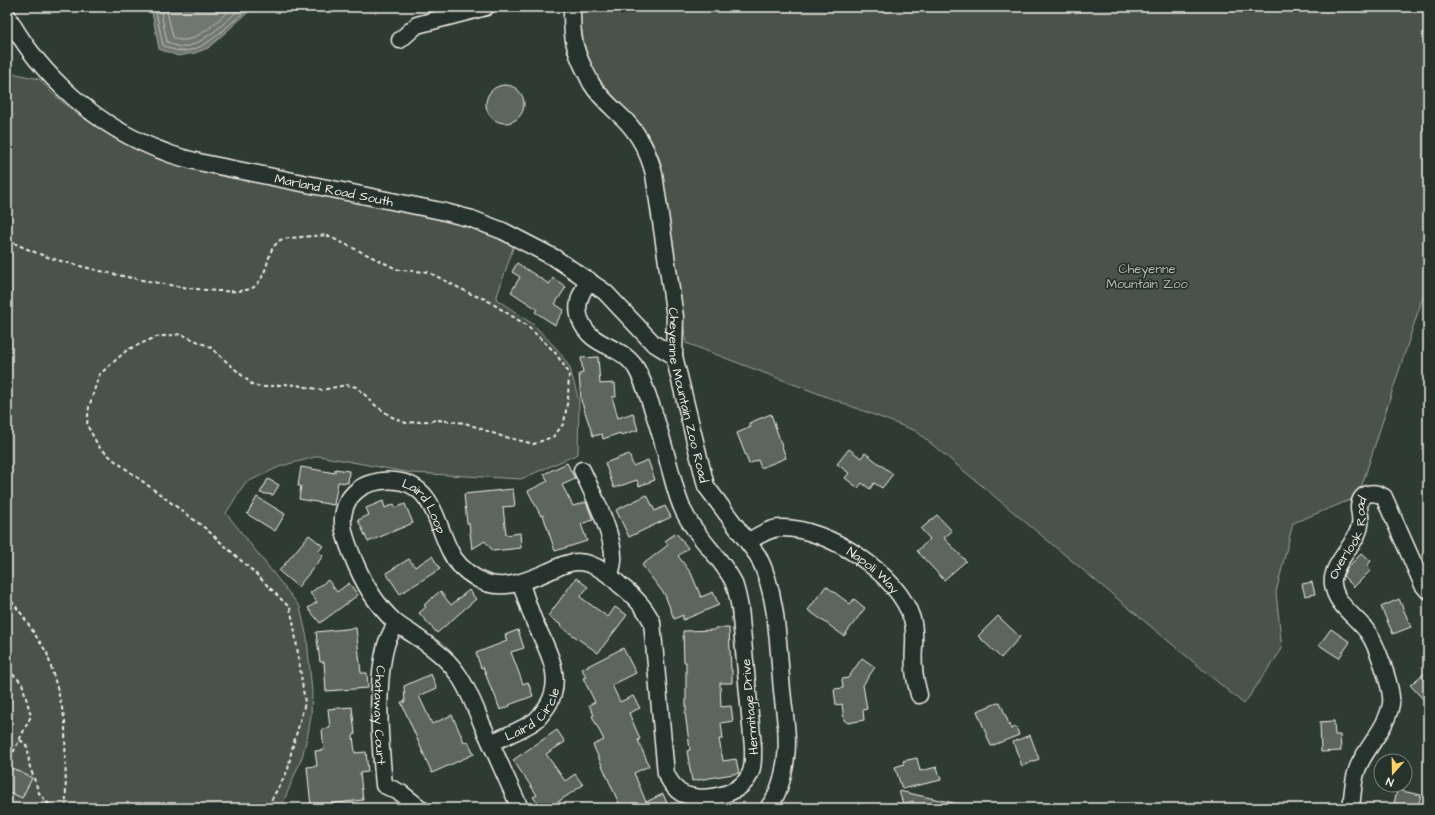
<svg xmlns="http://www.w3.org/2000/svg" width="1435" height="815" font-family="'Architects Daughter',sans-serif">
	<rect width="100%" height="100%" fill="#2e3b34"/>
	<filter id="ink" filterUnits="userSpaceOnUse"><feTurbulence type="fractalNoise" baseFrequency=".025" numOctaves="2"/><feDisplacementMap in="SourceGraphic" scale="8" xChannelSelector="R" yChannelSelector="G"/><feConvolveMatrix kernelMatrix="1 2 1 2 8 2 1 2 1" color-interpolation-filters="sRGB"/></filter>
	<g filter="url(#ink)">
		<g fill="#48524c" stroke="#9ea29a">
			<path d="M580,7H1428V281L1361,488L1355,498L1293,523L1276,592L1282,649L1244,704L916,431L686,343L660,160C655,149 651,137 643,128C632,115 619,105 608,92C588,70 580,37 580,7Z"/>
			<polygon points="7,72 39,79 52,93 73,111 114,138 152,156 188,168 427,216 463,225 514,245 496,299 534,325 558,350 570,368 579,401 578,454 521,479 412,473 319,456 281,466 245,483 226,513 300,607 307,638 312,692 311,716 308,734 302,757 281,808 7,808"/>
		</g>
		<polygon fill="#6f7770" stroke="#a4a8a0" points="151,7 254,7 208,48 195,53 178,56 159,49"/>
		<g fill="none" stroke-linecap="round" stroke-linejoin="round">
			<g stroke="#bfc0b8" stroke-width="1">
				<path d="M155,7L163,45C188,60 207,44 226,28C233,21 242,15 249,7"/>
				<path d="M160,7L167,42C170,43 175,46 179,47C200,49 227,20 242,7"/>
				<path d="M166,7L173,37C191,50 219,19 233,7"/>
			</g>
		</g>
		<g fill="#5c655e" stroke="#f4f1e8">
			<circle cx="505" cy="104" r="19"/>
			<polygon points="517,263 549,284 553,278 566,287 555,304 564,310 555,325 535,312 537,309 511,292 520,277 512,272"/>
			<polygon points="598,357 600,384 615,383 616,397 612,397 618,418 633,413 638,430 621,435 620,433 603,439 602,434 593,436 581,400 579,374 583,373 581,358"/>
			<polygon points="771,414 786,458 761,468 758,460 749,464 737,433 751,427 749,423"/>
			<polygon points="849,449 861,458 865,453 893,474 882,488 874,483 870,489 862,483 858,488 845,478 849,473 837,464"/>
			<polygon points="629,454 633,466 648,460 655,480 639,486 637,480 614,488 605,463"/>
			<polygon points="567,463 575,479 562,485 573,506 586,502 593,520 581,524 587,541 555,551 543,515 541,516 528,491 548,481 544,474"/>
			<polygon points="301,467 335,473 335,469 349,471 348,483 338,482 334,505 299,499 301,486 298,486"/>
			<polygon points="268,479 279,485 273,495 260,493"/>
			<polygon points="513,489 515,506 503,507 506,535 520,533 521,548 493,551 485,541 472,549 469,523 467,523 464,494"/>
			<polygon points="647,495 655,511 665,506 671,517 629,537 616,510"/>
			<polygon points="257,497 285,514 275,531 247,514"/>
			<polygon points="383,501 385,508 394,504 395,508 405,504 413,523 368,542 358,520 369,515 366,508"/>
			<polygon points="937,515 952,531 944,538 966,561 944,580 917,551 930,539 921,529"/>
			<polygon points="676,533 688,548 678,556 691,573 701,597 713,592 719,605 683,620 683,615 674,619 665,595 642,565 668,545 665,541"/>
			<polygon points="309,535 323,546 318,552 323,556 298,587 279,571"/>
			<polygon points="1362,553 1371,561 1367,566 1371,570 1354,587 1343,576 1347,568"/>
			<polygon points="432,556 440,569 400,594 386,573 409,559 415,567"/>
			<polygon points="576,578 588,587 580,597 608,617 615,607 627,615 598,653 560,626 561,625 548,616"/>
			<polygon points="328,580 337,592 349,583 358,595 320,623 308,608 317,602 310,593"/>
			<polygon points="1312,582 1315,594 1305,596 1302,584"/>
			<polygon points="826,586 850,604 854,599 865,608 844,636 808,610"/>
			<polygon points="469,590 476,599 437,633 419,613 426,607 424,605 440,591 451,605"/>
			<polygon points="1399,599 1411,627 1393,634 1381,607"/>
			<polygon points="998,616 1020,637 1001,658 978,636"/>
			<polygon points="356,628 361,673 367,673 368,688 326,691 324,662 320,662 316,632"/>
			<polygon points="715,628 729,628 731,670 732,670 732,683 720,683 721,707 731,706 733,721 721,723 723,739 719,739 723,761 736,759 739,773 692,781 687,751 690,750 685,712 686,712 686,662 684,662 683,631 715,630"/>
			<polygon points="1331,629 1350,642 1339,658 1319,645"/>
			<polygon points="518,630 524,648 511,652 523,684 528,682 533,696 509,705 510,706 500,710 493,690 492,691 483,667 481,668 476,653 507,641 505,635"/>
			<polygon points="623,648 636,673 612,685 620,702 633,696 640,708 629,713 640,739 638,740 649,766 634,773 646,802 663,794 669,808 621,808 593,745 604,740 592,716 594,715 589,705 595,702 583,678 586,677 582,669"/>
			<polygon points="862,658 875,667 863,685 867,709 863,710 864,720 848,723 844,720 842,704 836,705 834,689 843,688 842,679 848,678"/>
			<polygon points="1428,670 1428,694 1423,699 1410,685"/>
			<polygon points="431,674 437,688 419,696 432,724 452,715 464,742 468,741 474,754 432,773 401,702 405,702 404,686"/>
			<polygon points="1000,702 1011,729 1016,727 1019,735 991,746 977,711"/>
			<polygon points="352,707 355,734 353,736 355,753 366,752 368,772 360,773 363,800 311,806 307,767 317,766 315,751 324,750 322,729 330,728 328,709"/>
			<polygon points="1334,721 1335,735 1340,735 1341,751 1321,752 1320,722"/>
			<polygon points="557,730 565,742 546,754 565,781 575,774 583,785 549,808 541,808 533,797 537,795 513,760"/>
			<polygon points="1030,735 1039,759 1022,766 1013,742"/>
			<polygon points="917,758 920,771 937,767 941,780 902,789 895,767 904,764 903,761"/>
			<polygon points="10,767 32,778 22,798 7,791 7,773"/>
			<polygon points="1397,790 1421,795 1418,808 1393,808"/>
			<polygon points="899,791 958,804 957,808 920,808 919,806 914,807 913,801 903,804"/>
		</g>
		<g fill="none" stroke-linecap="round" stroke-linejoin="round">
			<g stroke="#f4f1e8" stroke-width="19">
				<g id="minor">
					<path id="s1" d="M572,7C572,22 572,38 577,52C580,62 587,74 591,83C600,98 614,109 626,121C641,137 649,154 654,174L675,317L674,356L706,486L758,556C778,594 778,648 782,690C784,712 789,735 786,757C784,775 779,794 768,808"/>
					<path id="s2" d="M7,15C40,76 98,128 165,152C177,157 190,160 203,163L441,211L472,219L503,231L555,258L605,292L653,343L674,356"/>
					<polyline points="400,40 417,25 486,7"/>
					<path d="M582,470C592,492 615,537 613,560C613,565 611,570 610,575"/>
					<path id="s3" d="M748,542C758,536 769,528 781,528C827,527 899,574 912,619C917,634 912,652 914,668C914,677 917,686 919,695"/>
					<path id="s4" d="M396,623C393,630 388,638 386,645C375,686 380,743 384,785L401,793L420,808"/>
					<path id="s5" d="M491,743C505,736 522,730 535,721C540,717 544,711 548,705C565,677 546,647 534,621C529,609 525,596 521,583"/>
					<path id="s6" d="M520,808C507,780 495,752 482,724C475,707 468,688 457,673C446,657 430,646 414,635C408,631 401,627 395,622C375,604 362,581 352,555C347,542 340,526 344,511C347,497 359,486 372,483C382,480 392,480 402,482C434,489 437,526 450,551C455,562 466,572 476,578C500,594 529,580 552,570C560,566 568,562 577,562C594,562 609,574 620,585C634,596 644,606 652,622L666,774C670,781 674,789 681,793C702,803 740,796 750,774C754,766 753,755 753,747L740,608C738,599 737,590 733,581C720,556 696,537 684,512C677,498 674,483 670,469C664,446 658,424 650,402C646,390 642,378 636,368C620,343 591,349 580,319C575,304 581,293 589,280"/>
					<path id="s7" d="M1351,808C1353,792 1353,775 1361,761C1371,742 1387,726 1391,704C1393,689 1376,642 1366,630C1355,616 1335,604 1333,584C1330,564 1357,545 1360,525C1361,520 1360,514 1359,509C1359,493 1372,490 1384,497L1423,585L1428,591"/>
				</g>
			</g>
			<g stroke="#f4f1e8" stroke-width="2" stroke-dasharray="4 3" stroke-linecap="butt">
				<path d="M7,240C25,248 42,256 61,261C92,270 230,303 254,287C265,279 267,261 272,249C274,246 277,243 280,240L289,238L326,235L399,270L428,272L473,295L485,299L526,325L554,351L569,373L568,398L564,423L554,436L534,444L501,436L465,423L438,420L406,423L392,417L375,405L357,387L346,385L322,390L296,385L286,384L265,387L254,386L210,347L181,334L156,337L127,350L99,375L89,407L87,425L99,447L114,460L205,528L256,574L290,608L294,626L305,703L291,753L288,770L267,808"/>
				<polyline points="7,595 23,616 47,653 58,691 65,721 66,808"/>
				<polyline points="7,669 22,683 31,716 7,765"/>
				<polyline points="20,740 24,743 28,748 29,764 39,793 52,808"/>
			</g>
			<use href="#minor" stroke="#26332d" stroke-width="16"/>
		</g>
	</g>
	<g text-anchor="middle" stroke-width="3.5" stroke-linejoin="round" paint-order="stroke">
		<g font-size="13" fill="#f4f1e8" stroke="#26332d">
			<text dy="5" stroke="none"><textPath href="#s2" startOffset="387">Marland Road South</textPath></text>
			<text dy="5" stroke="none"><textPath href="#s1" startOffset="416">Cheyenne Mountain Zoo Road</textPath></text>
			<text dy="5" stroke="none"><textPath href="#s6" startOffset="462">Laird Loop</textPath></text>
			<text dy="5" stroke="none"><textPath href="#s7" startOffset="300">Overlook Road</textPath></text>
			<text dy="5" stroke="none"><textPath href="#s3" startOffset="140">Napoli Way</textPath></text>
			<text transform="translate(749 707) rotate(-95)" y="5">Hermitage Drive</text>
			<text dy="5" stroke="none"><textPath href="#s5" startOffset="52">Laird Circle</textPath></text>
			<text dy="5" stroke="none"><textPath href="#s4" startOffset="95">Chataway Court</textPath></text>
		</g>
		<g font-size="13" fill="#b8b9b1" stroke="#26332d">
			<text x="1147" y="273">Cheyenne<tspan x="1147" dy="15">Mountain Zoo</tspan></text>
		</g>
	</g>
	<rect width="1435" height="815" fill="none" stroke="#26332d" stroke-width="24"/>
	<rect x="12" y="12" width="1411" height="791" fill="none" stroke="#f4f1e8" stroke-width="1.5" filter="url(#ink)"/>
	<g transform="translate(1393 773) rotate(200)"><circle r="19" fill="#26332d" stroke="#787f78"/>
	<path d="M0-3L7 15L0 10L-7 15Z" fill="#ffd166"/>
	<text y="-6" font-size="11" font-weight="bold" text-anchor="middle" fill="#f4f1e8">N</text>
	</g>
</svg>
